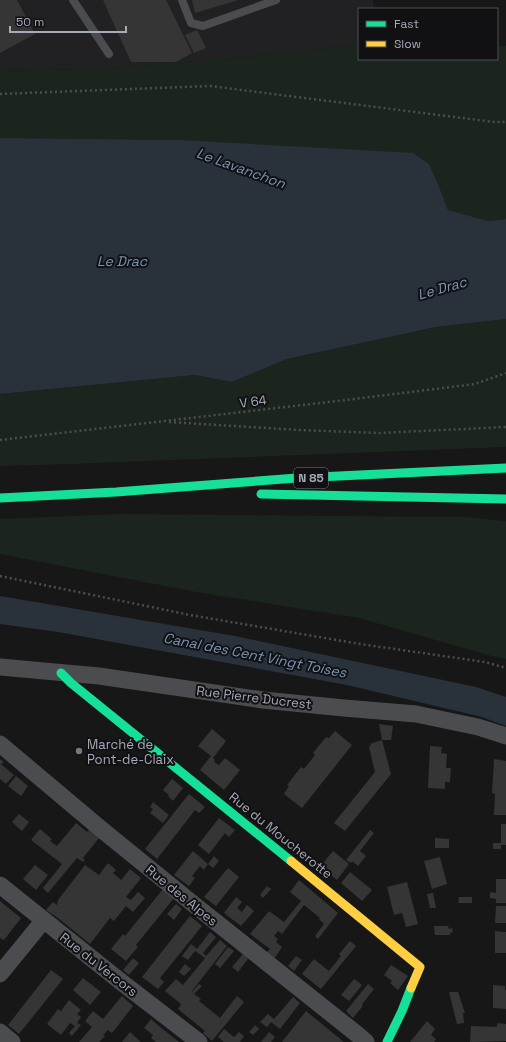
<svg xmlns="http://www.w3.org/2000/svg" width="506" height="1042" font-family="'Space Grotesk',sans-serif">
	<rect width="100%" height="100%" fill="#171717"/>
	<polygon fill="#212123" points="0,0 373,0 374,9 359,9 359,45 225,59 85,69 0,71"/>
	<g fill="#1c241e">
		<polygon points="359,45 359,59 497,59 497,46 506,46 506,219 488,221 448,210 438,184 429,164 179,140 0,138 0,71 85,69 225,59"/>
		<polygon points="506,319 506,447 72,464 0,466 0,394 195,375 232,382 287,359 436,327"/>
		<polygon points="120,514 465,517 506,521 506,659 488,655 359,618 196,592 0,554 0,519"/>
	</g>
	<g fill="#29313a">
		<polygon points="0,138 179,140 413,153 429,164 438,184 448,210 488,221 506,219 506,319 436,327 287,359 232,382 195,375 0,394"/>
		<polygon points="0,596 235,636 476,687 506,697 506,726 482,717 347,685 58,632 0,624"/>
	</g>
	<g fill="#353536">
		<polygon points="0,0 17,0 35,34 0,53"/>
		<polygon points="103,0 166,0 192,53 176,62 131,62"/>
		<polygon points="192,0 238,0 195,13"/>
		<polygon points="197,30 206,48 194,53 185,35"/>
		<polygon points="379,724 393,726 391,740 382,740"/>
		<polygon points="212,729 226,741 213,758 215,760 214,762 219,765 225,758 240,770 224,790 200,770 211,756 198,746"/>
		<polygon points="335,731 352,745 302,808 284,794 289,786 287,785 301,767 304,769 315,755 313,753 326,737 329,738"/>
		<polygon points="382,740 391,774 345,831 334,823 375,772 369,747 371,745 370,744"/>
		<polygon points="430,746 442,747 441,753 447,754 446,768 451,768 450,782 445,782 445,789 428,788"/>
		<polygon points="0,759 4,762 1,764 14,775 6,784 0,779"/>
		<polygon points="494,759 506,761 506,815 494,815 495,794 492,793"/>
		<polygon points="16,776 28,786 21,796 8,786"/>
		<polygon points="172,779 183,788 173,801 168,796 169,795 163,790"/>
		<polygon points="189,794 205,807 199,813 195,810 157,859 145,849"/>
		<polygon points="153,802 169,815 163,823 150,813 153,809 150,807"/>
		<polygon points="19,814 29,822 22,831 12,822"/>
		<polygon points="219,818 235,830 229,837 225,833 209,854 198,845"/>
		<polygon points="76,823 87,832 89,830 99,838 83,858 85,860 83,862 77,858 48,893 43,888 62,864 31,840 40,829 52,839 50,841 57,846"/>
		<polygon points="501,824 506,824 506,845 501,845 501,849 493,849 493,843 501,843"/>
		<polygon points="370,830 374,833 360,851 366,856 358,866 352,861 351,863 346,860"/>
		<polygon points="435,838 449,839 449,848 435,848"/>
		<polygon points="193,851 208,864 204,870 200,866 192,876 195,878 189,886 174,875"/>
		<polygon points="333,851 349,864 337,880 320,867"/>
		<polygon points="214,856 219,861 213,868 208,864"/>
		<polygon points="440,857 447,884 432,889 424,861"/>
		<polygon points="108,863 116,870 113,873 121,880 130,869 141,878 126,897 131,900 138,892 145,898 133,912 126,906 114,921 110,918 90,944 58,918 46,910 53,902 57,905 58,900 85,865 99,875"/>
		<polygon points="35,865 48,875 36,890 23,879"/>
		<polygon points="228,868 239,877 216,906 204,897"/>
		<polygon points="350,872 372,890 362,901 341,883"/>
		<polygon points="496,879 506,879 506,903 496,903 496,899 490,898 490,892 496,893"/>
		<polygon points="299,880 338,913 318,939 315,936 324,924 319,919 320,918 304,905 282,934 278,931 274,936 278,939 276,942 282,947 274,959 266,953 270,949 250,934 269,911 284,922 301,901 290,892"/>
		<polygon points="407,882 418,924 406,927 402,913 394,915 387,887"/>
		<polygon points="267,886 271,889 263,898 260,895"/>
		<polygon points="163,889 174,898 136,945 138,947 126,961 111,949 123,934 125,936"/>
		<polygon points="433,893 436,908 430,908 427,894"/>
		<polygon points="236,897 242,902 237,908 242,912 247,905 254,911 241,926 224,913"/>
		<polygon points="459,897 472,897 472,903 458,903"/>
		<polygon points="0,901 21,918 4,940 0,938"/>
		<polygon points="176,904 182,909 174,920 167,914"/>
		<polygon points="496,906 506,906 506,923 495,923"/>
		<polygon points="190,916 202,926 160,978 164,982 158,989 142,977"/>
		<polygon points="434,926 448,926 449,929 452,928 453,932 450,933 450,935 435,935"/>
		<polygon points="495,931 506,932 506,953 495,953"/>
		<polygon points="210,932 216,937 203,953 206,956 220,940 227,946 192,991 192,992 199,984 202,986 194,994 201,999 199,1001 220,1018 237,996 244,1002 212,1041 203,1033 205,1031 178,1009 181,1004 165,991 176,979 183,985 205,958 195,951 188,960 182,956 191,944 197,949"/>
		<polygon points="350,941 356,946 321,989 302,974 314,959 329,971 341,956 339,954"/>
		<polygon points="228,947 234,951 220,968 215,964"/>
		<polygon points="243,954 248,959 238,972 232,967"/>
		<polygon points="296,956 302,960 294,971 288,966"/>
		<polygon points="133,958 139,963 129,975 123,970"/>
		<polygon points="185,964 191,969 184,976 179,972"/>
		<polygon points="391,965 408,976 398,990 390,983 392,981 384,975"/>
		<polygon points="51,970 63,979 19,1034 8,1025"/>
		<polygon points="83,978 101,992 90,1005 73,990"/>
		<polygon points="354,979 362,985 349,1001 341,995"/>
		<polygon points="368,984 374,989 363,1003 362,1007 353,1018 346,1011"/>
		<polygon points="493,985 505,986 505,990 506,990 506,1009 493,1008"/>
		<polygon points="449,992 458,992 465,1013 463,1013 464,1023 457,1024"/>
		<polygon points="122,996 133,1006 112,1033 108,1030 103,1035 105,1036 99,1042 79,1042 92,1027 85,1021 93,1011 103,1019"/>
		<polygon points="293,997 300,1003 280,1029 271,1022 267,1027 260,1022 268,1014 274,1019"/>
		<polygon points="69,1000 81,1010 77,1014 81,1017 77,1023 81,1025 72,1036 69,1033 75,1026 70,1023 61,1035 47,1024 58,1009 61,1011"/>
		<polygon points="306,1011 344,1042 282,1042"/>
		<polygon points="151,1019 160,1027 179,1042 156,1042 151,1038 153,1035 144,1028"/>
		<polygon points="427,1021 435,1029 431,1035 436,1039 434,1042 410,1042"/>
		<polygon points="497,1023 506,1024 506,1041 470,1042 471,1026 497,1027"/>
		<polygon points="255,1025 259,1029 253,1035 249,1032"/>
		<polygon points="224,1029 234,1037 239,1032 244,1036 240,1042 224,1042 218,1037"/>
		<polygon points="130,1032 141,1042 122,1042"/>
		<polygon points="269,1032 275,1037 271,1042 261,1042"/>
	</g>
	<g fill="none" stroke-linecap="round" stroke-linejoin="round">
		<g stroke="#4d4d52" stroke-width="2.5" stroke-dasharray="2 3" stroke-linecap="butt">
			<polyline points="0,94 210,86 494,122 506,122"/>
			<polyline points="169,422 299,430 379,433 506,427"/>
			<polyline points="0,440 346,400 475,384 506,373"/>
			<polyline points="0,576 190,615 360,644 485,662 506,668"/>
		</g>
		<g stroke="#4b4c50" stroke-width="8">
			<polyline points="73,0 109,54"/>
			<polyline points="182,0 191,23 203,26 276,0"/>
		</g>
		<g stroke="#4b4c50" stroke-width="17">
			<polyline points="0,667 99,676 263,700 344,708 416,714 478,727 506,736"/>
			<polyline points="0,744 101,829 197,907 358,1035 366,1042"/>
			<polyline points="0,885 120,981 199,1042"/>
			<polyline points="0,974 44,920"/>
			<polyline points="0,1032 12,1042"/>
		</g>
		<g stroke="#16e098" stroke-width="9">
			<polyline points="261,494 506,499"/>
			<polyline points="0,498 116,492 297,478 506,468"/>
			<polyline points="61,673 71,683 291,861"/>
			<polyline points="387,1042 402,1011 411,988"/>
		</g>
		<polyline stroke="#ffcf43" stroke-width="9" points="291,861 420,967 411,988"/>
	</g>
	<circle fill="#757780" stroke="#111113" stroke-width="1.5" cx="79" cy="751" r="4"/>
	<g text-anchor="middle" stroke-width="4" stroke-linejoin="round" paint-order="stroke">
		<rect fill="#111113" stroke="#7a7d87" stroke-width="1" x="294" y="468" width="34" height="20" rx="3"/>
		<g font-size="12" font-weight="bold" fill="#a7abb9">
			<text x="311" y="482">N 85</text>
		</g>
		<g font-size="13" fill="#a7abb9" stroke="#111113">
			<text transform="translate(253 401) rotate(-7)" y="5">V 64</text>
			<text transform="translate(254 697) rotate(7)" y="5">Rue Pierre Ducrest</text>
			<text transform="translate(281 835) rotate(39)" y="5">Rue du Moucherotte</text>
			<text transform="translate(182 895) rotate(39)" y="5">Rue des Alpes</text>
			<text transform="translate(99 964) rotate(38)" y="5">Rue du Vercors</text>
		</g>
		<g font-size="13" fill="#a7abb9" stroke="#111113" text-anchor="start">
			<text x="87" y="749">Marché de<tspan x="87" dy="15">Pont-de-Claix</tspan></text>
		</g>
		<g font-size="14" font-style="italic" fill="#7b97b6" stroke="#111113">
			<text transform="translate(241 168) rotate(20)" y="5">Le Lavanchon</text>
			<text x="122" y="266">Le Drac</text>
			<text transform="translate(442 288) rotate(-16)" y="5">Le Drac</text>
			<text transform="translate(255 655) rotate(11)" y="5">Canal des Cent Vingt Toises</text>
		</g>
	</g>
	<rect x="358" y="8" width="140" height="52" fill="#111113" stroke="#4d4f55"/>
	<rect x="366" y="21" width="20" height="6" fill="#16e098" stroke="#4d4f55"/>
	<text x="394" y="28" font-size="12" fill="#a7abb9">Fast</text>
	<rect x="366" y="41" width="20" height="6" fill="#ffcf43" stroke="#4d4f55"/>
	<text x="394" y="48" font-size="12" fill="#a7abb9">Slow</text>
	<path d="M10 26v6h116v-6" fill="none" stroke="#a7abb9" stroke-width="2"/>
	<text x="16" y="26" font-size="12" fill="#a7abb9" stroke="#111113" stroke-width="3" paint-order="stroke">50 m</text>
</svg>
